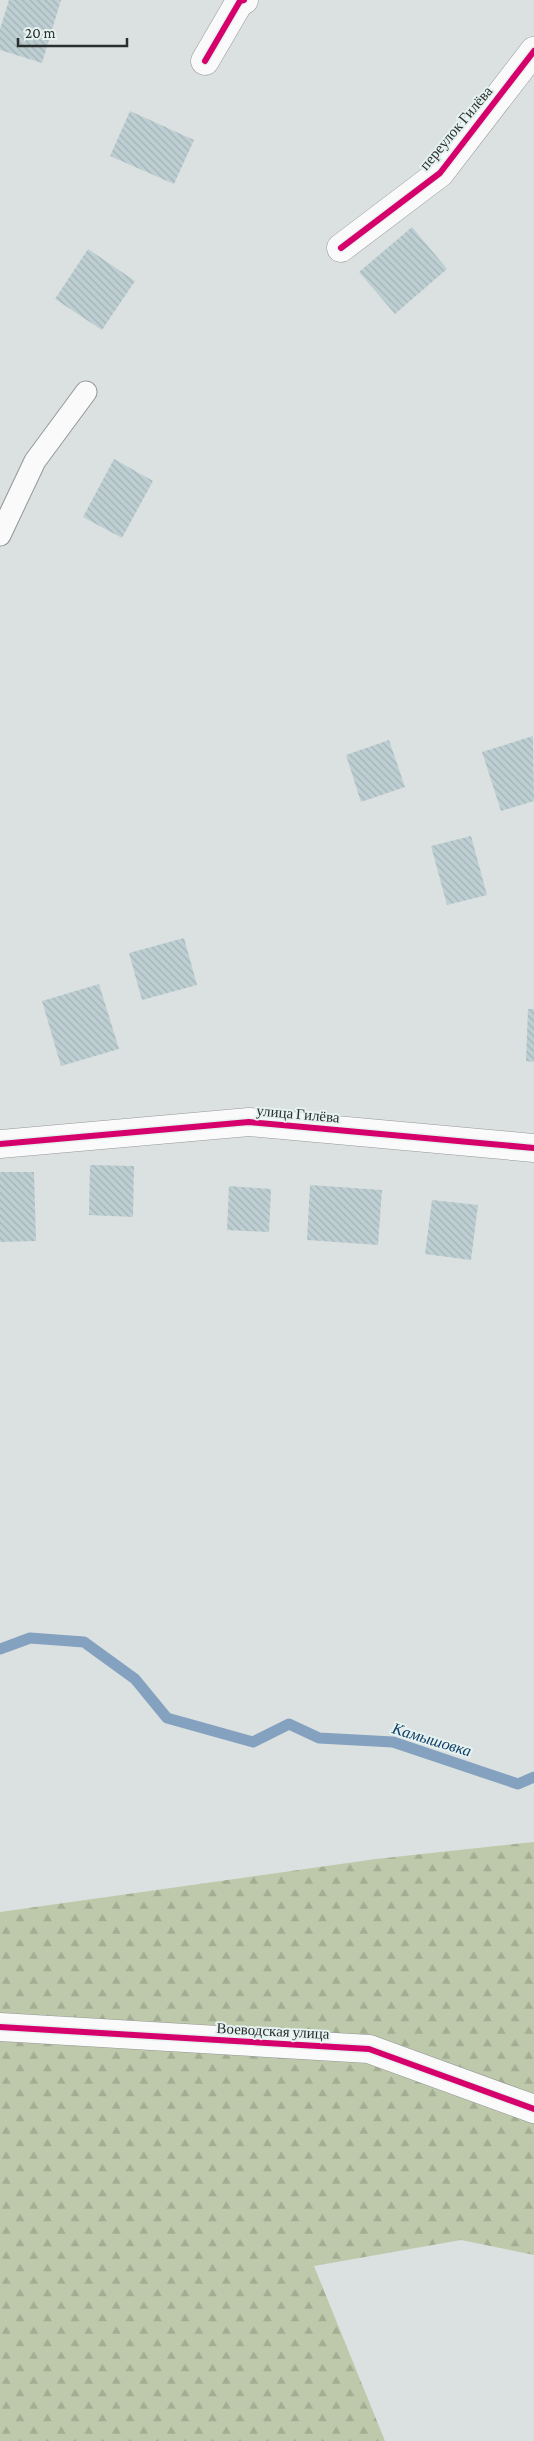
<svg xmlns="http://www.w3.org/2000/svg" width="534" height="2441" font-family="'Crimson Pro',serif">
	<defs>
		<pattern id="forest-firs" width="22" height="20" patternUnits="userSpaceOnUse" patternTransform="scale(1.25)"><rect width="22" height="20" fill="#bdc9aa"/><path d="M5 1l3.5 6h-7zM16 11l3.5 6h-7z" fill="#a3ad93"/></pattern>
		<pattern id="building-back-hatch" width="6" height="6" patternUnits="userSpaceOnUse" patternTransform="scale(1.25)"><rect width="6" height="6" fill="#becfd3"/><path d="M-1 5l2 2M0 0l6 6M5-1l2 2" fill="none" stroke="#a3b2b5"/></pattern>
	</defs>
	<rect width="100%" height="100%" fill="#dbe1e0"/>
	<polygon fill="url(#forest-firs)" points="534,1842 534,2255 461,2240 314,2266 385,2441 0,2441 0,1912 376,1859"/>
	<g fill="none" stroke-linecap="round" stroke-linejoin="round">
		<polyline stroke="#84a2bf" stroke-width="11" points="0,1649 30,1638 84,1642 135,1679 167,1718 253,1742 289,1724 319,1738 393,1742 518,1784 534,1777"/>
	</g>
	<g fill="url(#building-back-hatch)">
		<polygon points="9,0 61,0 42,63 0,50 0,29"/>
		<polygon points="130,111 194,140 174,184 110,156"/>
		<polygon points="412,227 447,269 395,314 359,272"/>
		<polygon points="88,249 135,281 102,330 55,299"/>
		<polygon points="114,459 153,481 122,538 83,517"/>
		<polygon points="533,736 534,801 501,811 482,752"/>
		<polygon points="389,740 405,787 361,802 346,755"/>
		<polygon points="471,836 487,895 447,905 431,846"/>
		<polygon points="184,938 197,985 142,1000 129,953"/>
		<polygon points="99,984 119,1049 61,1066 42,1001"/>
		<polygon points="528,1009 534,1009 534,1062 526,1061"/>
		<polygon points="90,1165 134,1166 133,1217 89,1215"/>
		<polygon points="0,1172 34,1172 36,1241 0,1242"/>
		<polygon points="310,1185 382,1190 378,1245 307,1240"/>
		<polygon points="229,1186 271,1189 269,1232 227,1230"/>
		<polygon points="432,1200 478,1205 471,1260 425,1254"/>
	</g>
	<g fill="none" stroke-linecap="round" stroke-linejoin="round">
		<g stroke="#939797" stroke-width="23">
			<polyline id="service" points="0,535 35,461 86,392"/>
		</g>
		<g stroke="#939797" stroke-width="29">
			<g id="minor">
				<polyline points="205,61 240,1 244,0"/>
				<polyline points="341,248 440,173 534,51"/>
				<polyline points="0,1144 249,1122 534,1148"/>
				<polyline points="0,2027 369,2049 534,2109"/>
			</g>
		</g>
		<use href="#service" stroke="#fafafa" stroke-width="21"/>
		<use href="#minor" stroke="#fafafa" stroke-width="28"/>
		<g stroke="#e5f2f0" stroke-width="9">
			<g id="cycleway">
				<polyline points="205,61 240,1 244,0"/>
				<polyline points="341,248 440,173 534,51"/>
				<polyline points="0,1144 249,1122 534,1148"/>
				<polyline points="0,2027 369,2049 534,2109"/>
			</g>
		</g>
		<use href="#cycleway" stroke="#d6006c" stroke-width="6"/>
	</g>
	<g text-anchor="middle" stroke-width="4" stroke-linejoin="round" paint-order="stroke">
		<g font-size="15" fill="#2a2f2e" stroke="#e5f2f0">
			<text transform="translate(456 128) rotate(-50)" y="5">переулок Гилёва</text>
			<text transform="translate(298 1114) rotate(5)" y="5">улица Гилёва</text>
			<text transform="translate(273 2031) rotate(3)" y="5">Воеводская улица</text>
		</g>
		<g font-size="16" font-style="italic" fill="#113e67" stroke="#e5f2f0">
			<text transform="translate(432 1739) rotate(17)" y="6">Камышовка</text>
		</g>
	</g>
	<path d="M18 38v8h109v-8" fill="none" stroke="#2a2f2e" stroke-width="2.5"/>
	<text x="25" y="38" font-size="15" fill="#2a2f2e" stroke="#e5f2f0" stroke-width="4" paint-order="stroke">20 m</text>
</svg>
